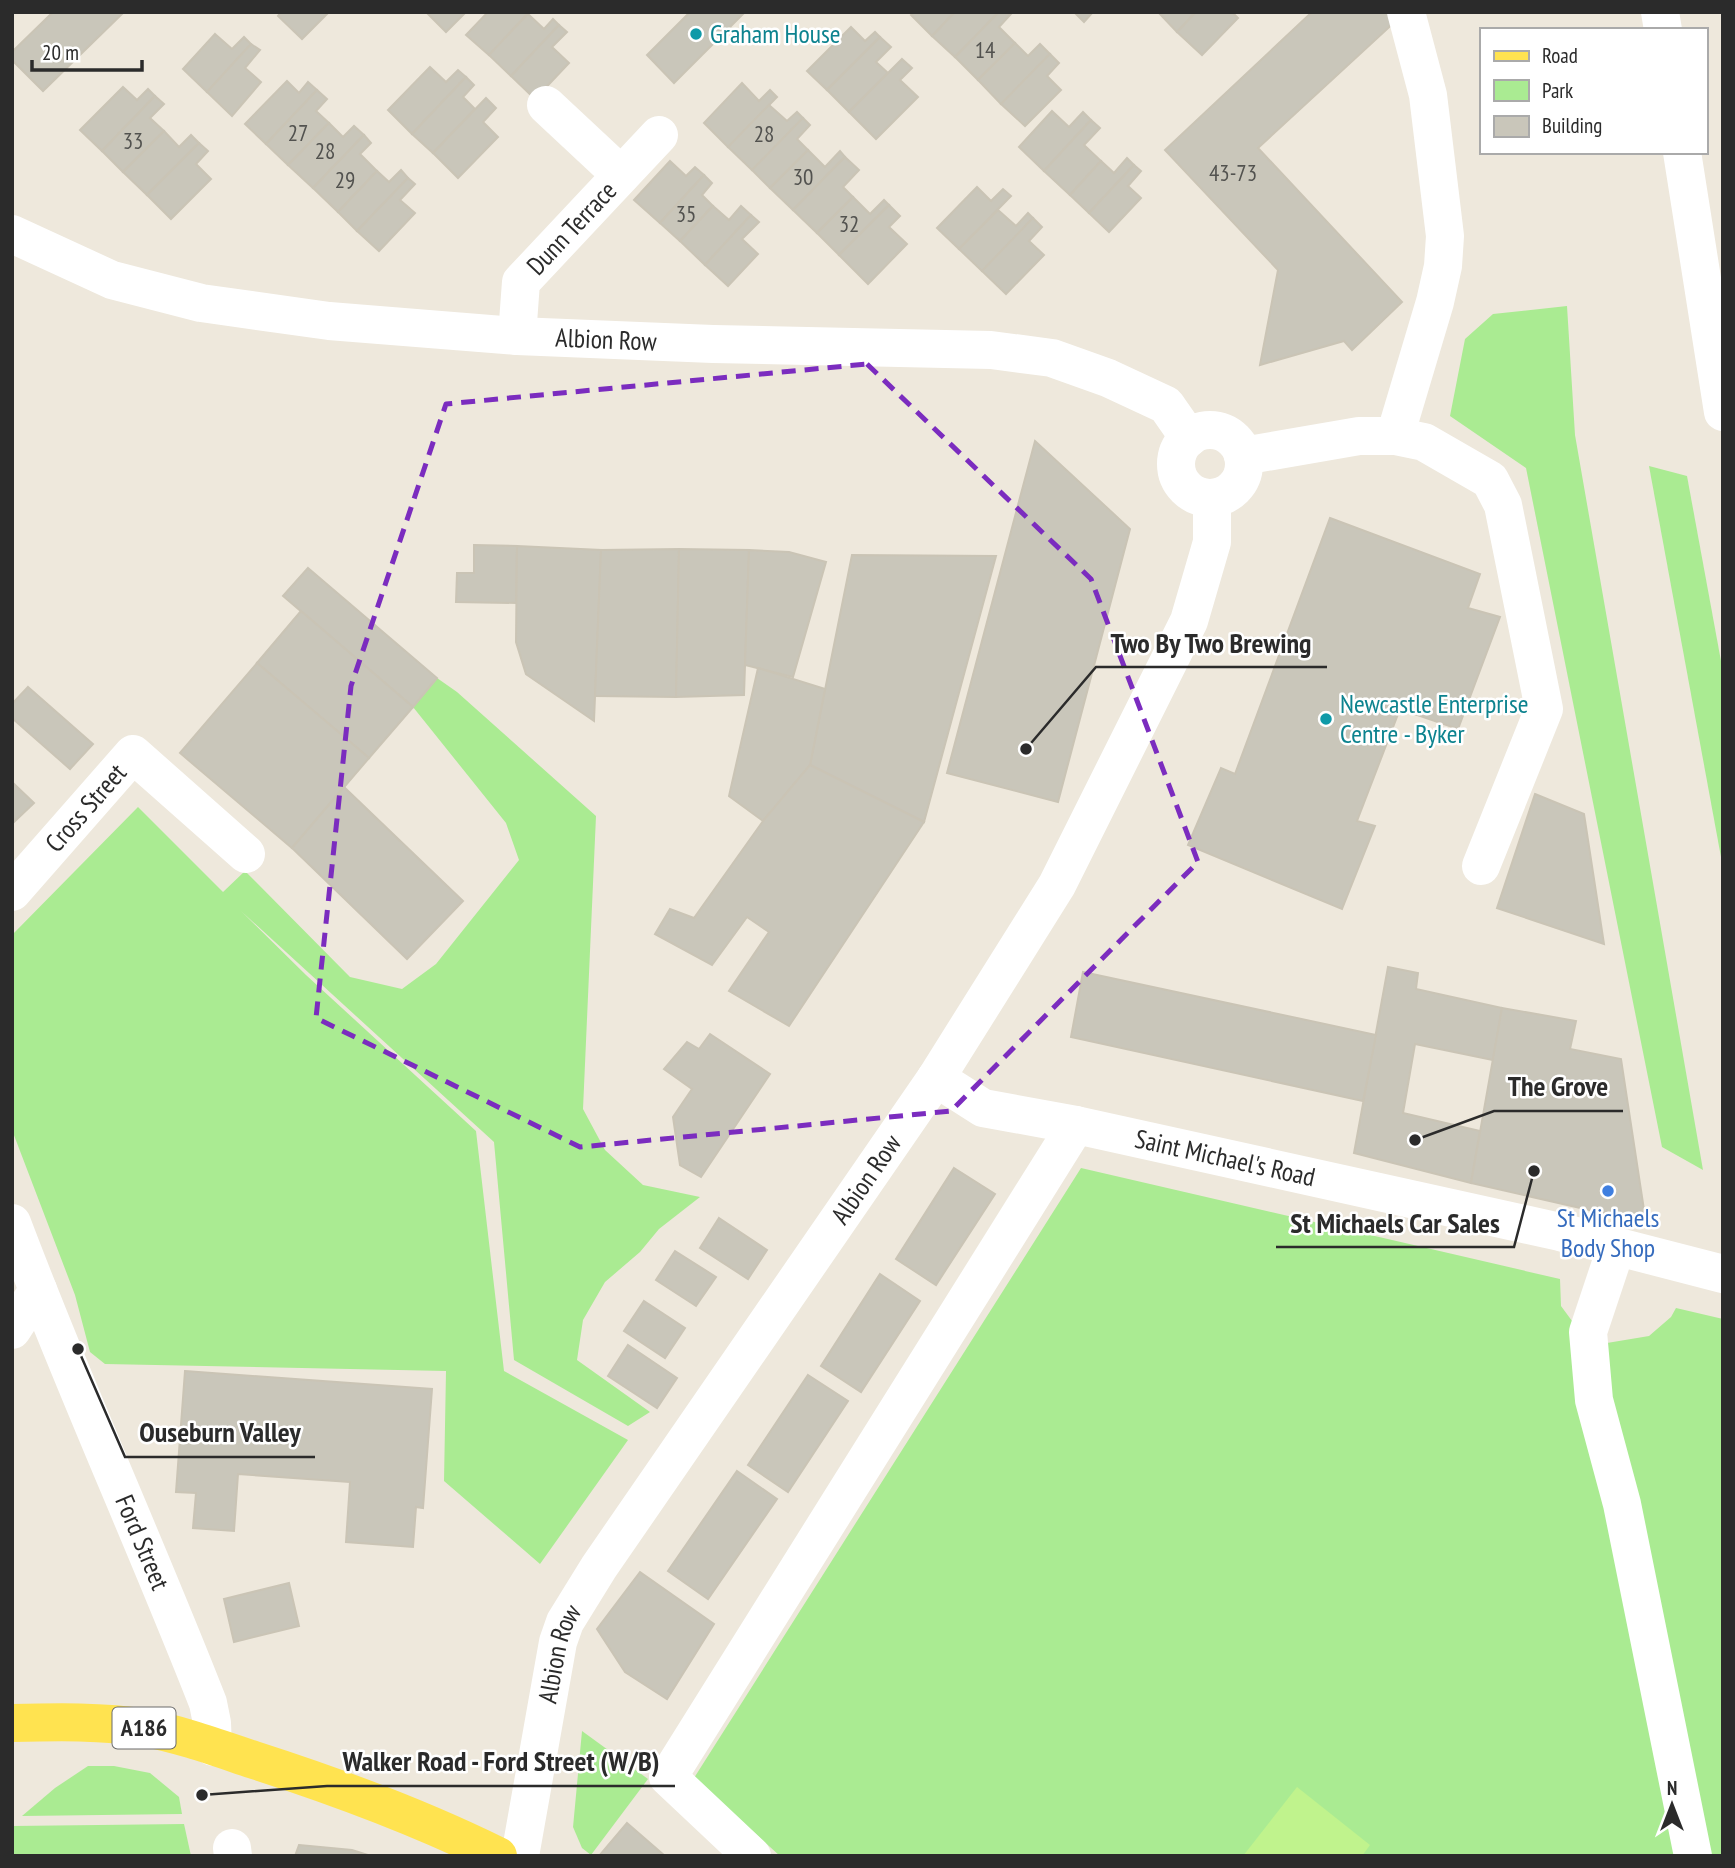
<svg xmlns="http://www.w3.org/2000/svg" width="1735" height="1868" font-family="'PT Sans Narrow',sans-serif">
	<rect width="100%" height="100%" fill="#eee8dc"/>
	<g fill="#aaeb92">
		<polygon points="1567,306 1575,435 1703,1170 1662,1147 1526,468 1450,416 1465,339 1493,314"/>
		<polygon points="1649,466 1687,476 1723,672 1723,868"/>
		<polygon points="437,678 457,692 596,816 583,1109 605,1150 643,1185 700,1197 659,1229 640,1252 605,1282 583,1320 577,1360 650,1412 628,1426 514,1360 494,1142 241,911 306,975 476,1131 504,1371 628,1440 540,1564 444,1481 446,1371 105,1364 90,1352 75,1295 12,1130 12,935 138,807 223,892 245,871 350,977 402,989 436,964 519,860 506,823 413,707"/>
		<polygon points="1081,1168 1560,1279 1561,1306 1575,1325 1607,1343 1649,1336 1671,1317 1676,1308 1723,1319 1723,1856 780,1856 694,1778"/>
		<polygon points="582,1731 648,1779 591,1855 582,1848 573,1827"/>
		<polygon points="88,1766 114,1766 150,1773 179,1797 182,1814 22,1816 55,1788"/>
		<polygon points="184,1824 191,1856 12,1856 12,1826"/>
	</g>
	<polygon fill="#c0f38d" points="1297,1787 1370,1845 1362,1856 1243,1856"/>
	<g fill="#c9c6ba" stroke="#cac4b5" stroke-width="2">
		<polygon points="53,12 124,12 43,91 12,60 12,52"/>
		<polygon points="281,12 329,12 302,39 278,16"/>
		<polygon points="426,12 466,12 446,32"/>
		<polygon points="488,12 529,12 489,55 466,35"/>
		<polygon points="690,12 745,12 674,83 647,55"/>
		<polygon points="914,12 955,12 932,36 911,15"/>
		<polygon points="955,12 999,12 955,57 932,36"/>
		<polygon points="999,12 1011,14 999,27 1015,43 978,80 955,57"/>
		<polygon points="1074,12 1093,12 1084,22"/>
		<polygon points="1158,12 1196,12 1177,32"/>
		<polygon points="1196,12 1232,12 1238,18 1202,55 1177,32"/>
		<polygon points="1312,12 1396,12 1398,19 1258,148 1402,302 1352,350 1344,341 1260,365 1278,270 1165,150"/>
		<polygon points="528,14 544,29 553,19 559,25 511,76 489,55"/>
		<polygon points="559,25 567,32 552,47 569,63 535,99 511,76"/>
		<polygon points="851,27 865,41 875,32 880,37 827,90 807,71"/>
		<polygon points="215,34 232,49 244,37 251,44 207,92 183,69"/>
		<polygon points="880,37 891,47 876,62 888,73 849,112 827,90"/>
		<polygon points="1015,43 1028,56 1040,44 1050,54 1001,104 978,80"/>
		<polygon points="251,44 260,50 245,68 261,82 232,116 207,92"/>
		<polygon points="1050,54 1059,63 1047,76 1061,90 1025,126 1001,104"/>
		<polygon points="902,59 912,68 900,80 918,97 876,139 849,112"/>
		<polygon points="430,67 446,82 458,70 466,77 412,134 388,110"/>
		<polygon points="466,77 474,85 463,97 475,109 433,153 412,134"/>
		<polygon points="287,81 299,93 308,82 317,90 266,144 245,124"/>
		<polygon points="742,83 759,101 770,90 777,97 728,147 704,123"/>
		<polygon points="123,87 137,100 148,89 155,96 102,151 80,130"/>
		<polygon points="317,90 327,99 316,111 329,123 288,165 266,144"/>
		<polygon points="155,96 164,104 150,118 164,131 123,172 102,151"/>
		<polygon points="486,98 496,108 483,122 498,137 458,178 433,153"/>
		<polygon points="769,105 787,121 797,112 803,118 752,170 728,147"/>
		<polygon points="1052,111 1069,127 1083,112 1091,120 1044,171 1019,147"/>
		<polygon points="803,118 810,125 797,139 808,150 770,188 752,170"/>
		<polygon points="1091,120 1100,128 1084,145 1101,161 1070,195 1044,171"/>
		<polygon points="329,123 343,137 354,126 364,135 313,188 288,165"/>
		<polygon points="164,131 179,147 191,135 199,143 147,195 123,172"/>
		<polygon points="364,135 371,143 360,154 377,171 338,212 313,188"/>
		<polygon points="199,143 208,151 196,164 211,179 171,219 147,195"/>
		<polygon points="808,150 825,167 840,151 845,157 793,210 770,188"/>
		<polygon points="845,157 859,170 843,187 853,197 817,233 793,210"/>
		<polygon points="1127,158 1134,165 1089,213 1070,195 1101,161 1114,173"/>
		<polygon points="670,161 686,176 695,167 704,175 660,223 634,200"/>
		<polygon points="1134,165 1141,171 1128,186 1141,198 1109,232 1089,213"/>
		<polygon points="401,170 408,178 357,231 338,212 377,171 389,182"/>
		<polygon points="704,175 712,183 702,195 713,206 680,241 660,223"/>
		<polygon points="408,178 415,184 400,200 415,213 379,251 357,231"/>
		<polygon points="977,187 991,201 1003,189 1011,196 959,249 937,228"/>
		<polygon points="853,197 870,214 884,200 889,205 839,255 817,233"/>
		<polygon points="889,205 900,216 889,227 907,244 868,284 839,255"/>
		<polygon points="713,206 729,220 741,206 751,215 705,265 680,241"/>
		<polygon points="998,210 1016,226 1028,213 1033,218 982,271 959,249"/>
		<polygon points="751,215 759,222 742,239 758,254 728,286 705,265"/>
		<polygon points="1033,218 1042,227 1029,241 1044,255 1006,294 982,271"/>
		<polygon points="1035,441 1130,529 1058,802 947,773"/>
		<polygon points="1330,518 1480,574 1468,608 1500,617 1458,729 1400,709 1357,821 1375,826 1342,909 1188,845 1221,768 1235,774"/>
		<polygon points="474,545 517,546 516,603 456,602 457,573 474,573"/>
		<polygon points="517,546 601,550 594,721 526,674 516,642"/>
		<polygon points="679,549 676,697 595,696 601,550"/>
		<polygon points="679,549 749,550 744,695 676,697"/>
		<polygon points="749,550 789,552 826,562 793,677 745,665"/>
		<polygon points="852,555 996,556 924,822 810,765"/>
		<polygon points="308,568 437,678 413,707 283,596"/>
		<polygon points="301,611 413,707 369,758 257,663"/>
		<polygon points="257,663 369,758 292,848 180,753"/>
		<polygon points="758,668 825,689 810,765 763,821 729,796"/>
		<polygon points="28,687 93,744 70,769 12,718 12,704"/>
		<polygon points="810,765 924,822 789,1026 729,991 769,932 747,917 712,965 655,934 670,909 694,918 763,821"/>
		<polygon points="12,782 34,803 12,824"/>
		<polygon points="344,787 463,901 407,959 292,848"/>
		<polygon points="1535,794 1584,814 1604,944 1497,908"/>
		<polygon points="1388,967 1418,973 1416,989 1502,1008 1493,1060 1415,1044 1403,1113 1480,1131 1471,1183 1354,1153"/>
		<polygon points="1083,972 1376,1035 1363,1101 1071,1037"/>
		<polygon points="1502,1008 1576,1021 1570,1049 1621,1059 1646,1223 1471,1183"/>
		<polygon points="710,1034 770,1074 701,1177 680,1165 673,1117 692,1089 664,1069 687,1042 699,1049"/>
		<polygon points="954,1168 995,1194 936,1285 896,1259"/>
		<polygon points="719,1218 767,1250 748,1279 700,1248"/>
		<polygon points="675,1251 716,1277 696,1306 656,1280"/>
		<polygon points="880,1274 920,1301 861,1392 821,1366"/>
		<polygon points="644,1301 685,1328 665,1358 624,1331"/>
		<polygon points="628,1345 677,1378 657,1408 608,1376"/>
		<polygon points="185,1371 432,1389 423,1508 416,1507 413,1547 346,1542 350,1482 238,1474 234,1531 193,1528 196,1493 176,1492"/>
		<polygon points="808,1375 848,1401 788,1492 748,1465"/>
		<polygon points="737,1471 777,1499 708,1599 668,1571"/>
		<polygon points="640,1572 714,1624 667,1699 625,1672 597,1629"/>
		<polygon points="289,1583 299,1626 234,1642 224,1599"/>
		<polygon points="627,1823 665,1856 599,1856"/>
		<polygon points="299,1845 352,1850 371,1856 295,1856"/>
	</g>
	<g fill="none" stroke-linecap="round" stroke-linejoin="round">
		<g stroke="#fff" stroke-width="38">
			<polyline points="546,105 621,175"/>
			<path id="s1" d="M517,336L521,282L659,135"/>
			<polyline points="1395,436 1435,302 1443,266 1445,236 1428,95 1406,12"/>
			<polyline points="1243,456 1359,436 1395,436 1424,442 1490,480 1503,505 1544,709 1481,866"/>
			<path id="s2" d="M12,892L133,754L246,854"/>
			<path id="s3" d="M12,1223C73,1385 145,1542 208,1703L212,1723L213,1747"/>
			<polyline points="1616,1248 1588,1332 1594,1400 1622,1504 1693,1856"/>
			<polyline points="12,1330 38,1290"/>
			<polyline points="232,1848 233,1856"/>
			<polyline points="752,1856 668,1777 1076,1125"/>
		</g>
		<g stroke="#fff" stroke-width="38">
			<polyline points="1660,12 1663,30"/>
			<polyline points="1682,152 1723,412"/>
			<path id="s4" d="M12,234L112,280L201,303L329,321L517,336L713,344L991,350L1052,358L1108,378L1166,405L1189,438"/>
			<circle cx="1210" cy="464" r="34"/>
			<path id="s5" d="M936,1078L983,1108L1076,1125L1560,1232L1723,1274"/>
			<path id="s6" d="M520,1856L558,1642L565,1622L599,1567L936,1078L1057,885L1189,621L1212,542V498"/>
		</g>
		<path stroke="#ffe350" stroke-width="38" d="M12,1723C57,1722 102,1721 146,1728C183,1735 218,1748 254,1760C338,1787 419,1817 498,1856"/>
	</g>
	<path fill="none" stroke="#7b2cbf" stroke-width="5" stroke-dasharray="14 9" stroke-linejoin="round" d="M867,364L1091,579L1198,862L951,1111L580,1147L316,1018L351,686L446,404Z"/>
	<g fill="#0f9aa8" stroke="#fff" stroke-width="2.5">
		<circle cx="696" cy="34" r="7"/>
		<circle cx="1326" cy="719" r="7"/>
	</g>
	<circle fill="#3f7fe0" stroke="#fff" stroke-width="2.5" cx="1608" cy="1191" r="7"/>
	<g text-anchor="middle" stroke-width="5" stroke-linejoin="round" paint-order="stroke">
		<g font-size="23" fill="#52524f">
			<text x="985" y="58">14</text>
			<text x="298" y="141">27</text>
			<text x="764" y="142">28</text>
			<text x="133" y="149">33</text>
			<text x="325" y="159">28</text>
			<text x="1233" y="181">43-73</text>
			<text x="803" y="185">30</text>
			<text x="345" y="188">29</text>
			<text x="686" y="222">35</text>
			<text x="849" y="232">32</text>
		</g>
		<rect fill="#fff" stroke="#6b6b6b" stroke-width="2" x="112.5" y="1707.5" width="63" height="41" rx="5"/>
		<g font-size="24" font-weight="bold" fill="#2b2b2b">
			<text x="144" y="1736">A186</text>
		</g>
		<g font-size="26" fill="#0d838f" stroke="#fff" text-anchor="start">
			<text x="710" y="43">Graham House</text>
			<text x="1340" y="713">Newcastle Enterprise<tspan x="1340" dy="30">Centre - Byker</tspan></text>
		</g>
		<g font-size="26" fill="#2b2b2b" stroke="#fff">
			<text dy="9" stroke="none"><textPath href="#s1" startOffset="128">Dunn Terrace</textPath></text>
			<text dy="9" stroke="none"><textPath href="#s4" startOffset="609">Albion Row</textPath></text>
			<text dy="9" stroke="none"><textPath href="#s2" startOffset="112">Cross Street</textPath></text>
			<text dy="9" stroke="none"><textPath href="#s5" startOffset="303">Saint Michael's Road</textPath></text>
			<text dy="9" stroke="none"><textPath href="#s6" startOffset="774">Albion Row</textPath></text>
			<text dy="9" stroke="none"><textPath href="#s3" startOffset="345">Ford Street</textPath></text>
			<text dy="9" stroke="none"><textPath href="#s6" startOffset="206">Albion Row</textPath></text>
		</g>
		<g font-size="26" fill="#366cbe" stroke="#fff">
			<text x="1608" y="1227">St Michaels<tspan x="1608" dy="30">Body Shop</tspan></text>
		</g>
	</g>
	<path fill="none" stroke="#2b2b2b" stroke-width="2.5" d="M1026 749L1096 667H1327M1415 1140L1494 1111H1623M1534 1171L1514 1247H1276M78 1349L125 1457H315M202 1795L327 1786H675"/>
	<g fill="#2b2b2b" stroke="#fff" stroke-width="2.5">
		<circle cx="1026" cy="749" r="7"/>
		<circle cx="1415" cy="1140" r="7"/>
		<circle cx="1534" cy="1171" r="7"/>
		<circle cx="78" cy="1349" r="7"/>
		<circle cx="202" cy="1795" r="7"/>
	</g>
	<g font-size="28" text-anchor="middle" font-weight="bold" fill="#2b2b2b" stroke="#fff" stroke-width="5" stroke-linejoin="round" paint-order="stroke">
		<text x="1211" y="653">Two By Two Brewing</text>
		<text x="1558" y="1096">The Grove</text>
		<text x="1395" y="1233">St Michaels Car Sales</text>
		<text x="220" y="1442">Ouseburn Valley</text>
		<text x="501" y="1771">Walker Road - Ford Street (W/B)</text>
	</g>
	<rect width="1735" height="1868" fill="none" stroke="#2b2b2b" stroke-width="28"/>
	<rect x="1480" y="28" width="228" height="126" fill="#ffffff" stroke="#aaaaaa" stroke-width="2"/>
	<rect x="1494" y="51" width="35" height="10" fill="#ffe350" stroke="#aaaaaa" stroke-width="2"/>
	<text x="1542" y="63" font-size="21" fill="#2b2b2b">Road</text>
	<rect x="1494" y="80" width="35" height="21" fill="#aaeb92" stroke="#aaaaaa" stroke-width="2"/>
	<text x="1542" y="98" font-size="21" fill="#2b2b2b">Park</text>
	<rect x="1494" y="116" width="35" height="21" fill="#c9c6ba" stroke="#aaaaaa" stroke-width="2"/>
	<text x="1542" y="133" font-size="21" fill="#2b2b2b">Building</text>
	<g transform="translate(1672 1805)" stroke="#ffffff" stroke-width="5" paint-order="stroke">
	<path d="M0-5L12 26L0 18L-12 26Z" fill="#2b2b2b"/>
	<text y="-10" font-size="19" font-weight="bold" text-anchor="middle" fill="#2b2b2b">N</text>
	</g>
	<path d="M32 60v10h110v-10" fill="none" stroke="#2b2b2b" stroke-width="3.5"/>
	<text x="42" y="60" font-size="21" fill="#2b2b2b" stroke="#ffffff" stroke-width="5" paint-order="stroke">20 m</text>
</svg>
